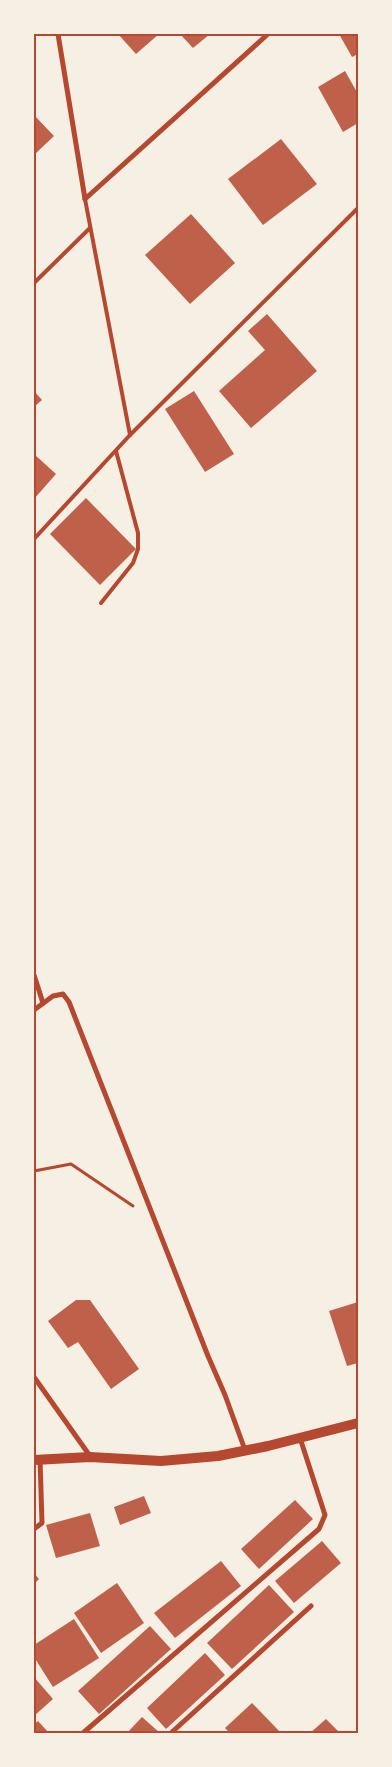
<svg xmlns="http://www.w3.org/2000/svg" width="392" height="1767" font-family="Figtree,sans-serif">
	<rect width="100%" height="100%" fill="#f6efe4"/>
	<g fill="#bf614a">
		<polygon points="118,34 159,34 136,54"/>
		<polygon points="180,34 210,34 193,48"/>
		<polygon points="339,34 358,34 358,54 352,57"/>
		<polygon points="345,71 358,94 358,123 343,132 318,87"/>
		<polygon points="34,115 54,136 34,155"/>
		<polygon points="281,139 317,184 263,225 228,179"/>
		<polygon points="191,214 235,263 190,304 145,255"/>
		<polygon points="267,314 317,371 251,428 219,391 265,350 248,331"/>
		<polygon points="34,391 42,400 34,407"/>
		<polygon points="194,391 234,454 205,472 165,409"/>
		<polygon points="34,454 56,474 34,499"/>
		<polygon points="86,498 136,549 100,585 50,534"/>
		<polygon points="76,1300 90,1300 139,1369 111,1389 78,1342 68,1348 48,1321"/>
		<polygon points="358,1302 358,1363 347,1366 329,1311"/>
		<polygon points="144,1496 151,1513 120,1525 114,1507"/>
		<polygon points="295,1500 313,1519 259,1569 241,1549"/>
		<polygon points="90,1513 100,1546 56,1558 46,1525"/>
		<polygon points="322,1541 341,1563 294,1603 275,1581"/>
		<polygon points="221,1561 241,1586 175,1638 154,1613"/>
		<polygon points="34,1573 39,1579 34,1584"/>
		<polygon points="117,1583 144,1623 101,1653 74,1613"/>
		<polygon points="269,1585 294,1612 232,1669 207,1643"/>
		<polygon points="74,1619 99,1658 53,1687 34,1657 34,1645"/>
		<polygon points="150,1626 171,1649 99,1714 78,1691"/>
		<polygon points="205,1653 225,1675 166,1729 147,1708"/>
		<polygon points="34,1677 53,1699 34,1716"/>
		<polygon points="252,1703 281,1733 230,1733 225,1728"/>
		<polygon points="142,1717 160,1733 127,1733"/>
		<polygon points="326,1719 340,1733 310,1733"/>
		<polygon points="38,1721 49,1733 34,1733 34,1724"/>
	</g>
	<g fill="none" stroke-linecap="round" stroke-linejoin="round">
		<polyline stroke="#b5482f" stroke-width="3" points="34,1171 71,1164 133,1206"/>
		<g stroke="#b5482f" stroke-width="4">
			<polyline points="85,199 130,435"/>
			<polyline points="34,283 90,228"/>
			<polyline points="34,539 130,435 358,208"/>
			<polyline points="101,603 133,563 138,549 138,533 116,451"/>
		</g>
		<g stroke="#b5482f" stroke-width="5">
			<polyline points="58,34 85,199"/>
			<polyline points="85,199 268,34"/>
			<polyline points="34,975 43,1003"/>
			<polyline points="34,1010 53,996 63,994 69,1002 208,1356 225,1395 245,1450"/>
			<polyline points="34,1377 90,1456"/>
			<polyline points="34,1529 42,1523 40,1459"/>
			<polyline points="83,1733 319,1529 325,1515 300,1438"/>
			<polyline points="171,1733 311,1606"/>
		</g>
		<polyline stroke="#b5482f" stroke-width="10" points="34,1460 90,1457 161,1461 218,1456 268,1446 358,1423"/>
	</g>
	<rect width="392" height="1767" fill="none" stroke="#f6efe4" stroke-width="70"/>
	<rect x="35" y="35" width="322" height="1697" fill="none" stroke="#b5482f" stroke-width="2"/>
</svg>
